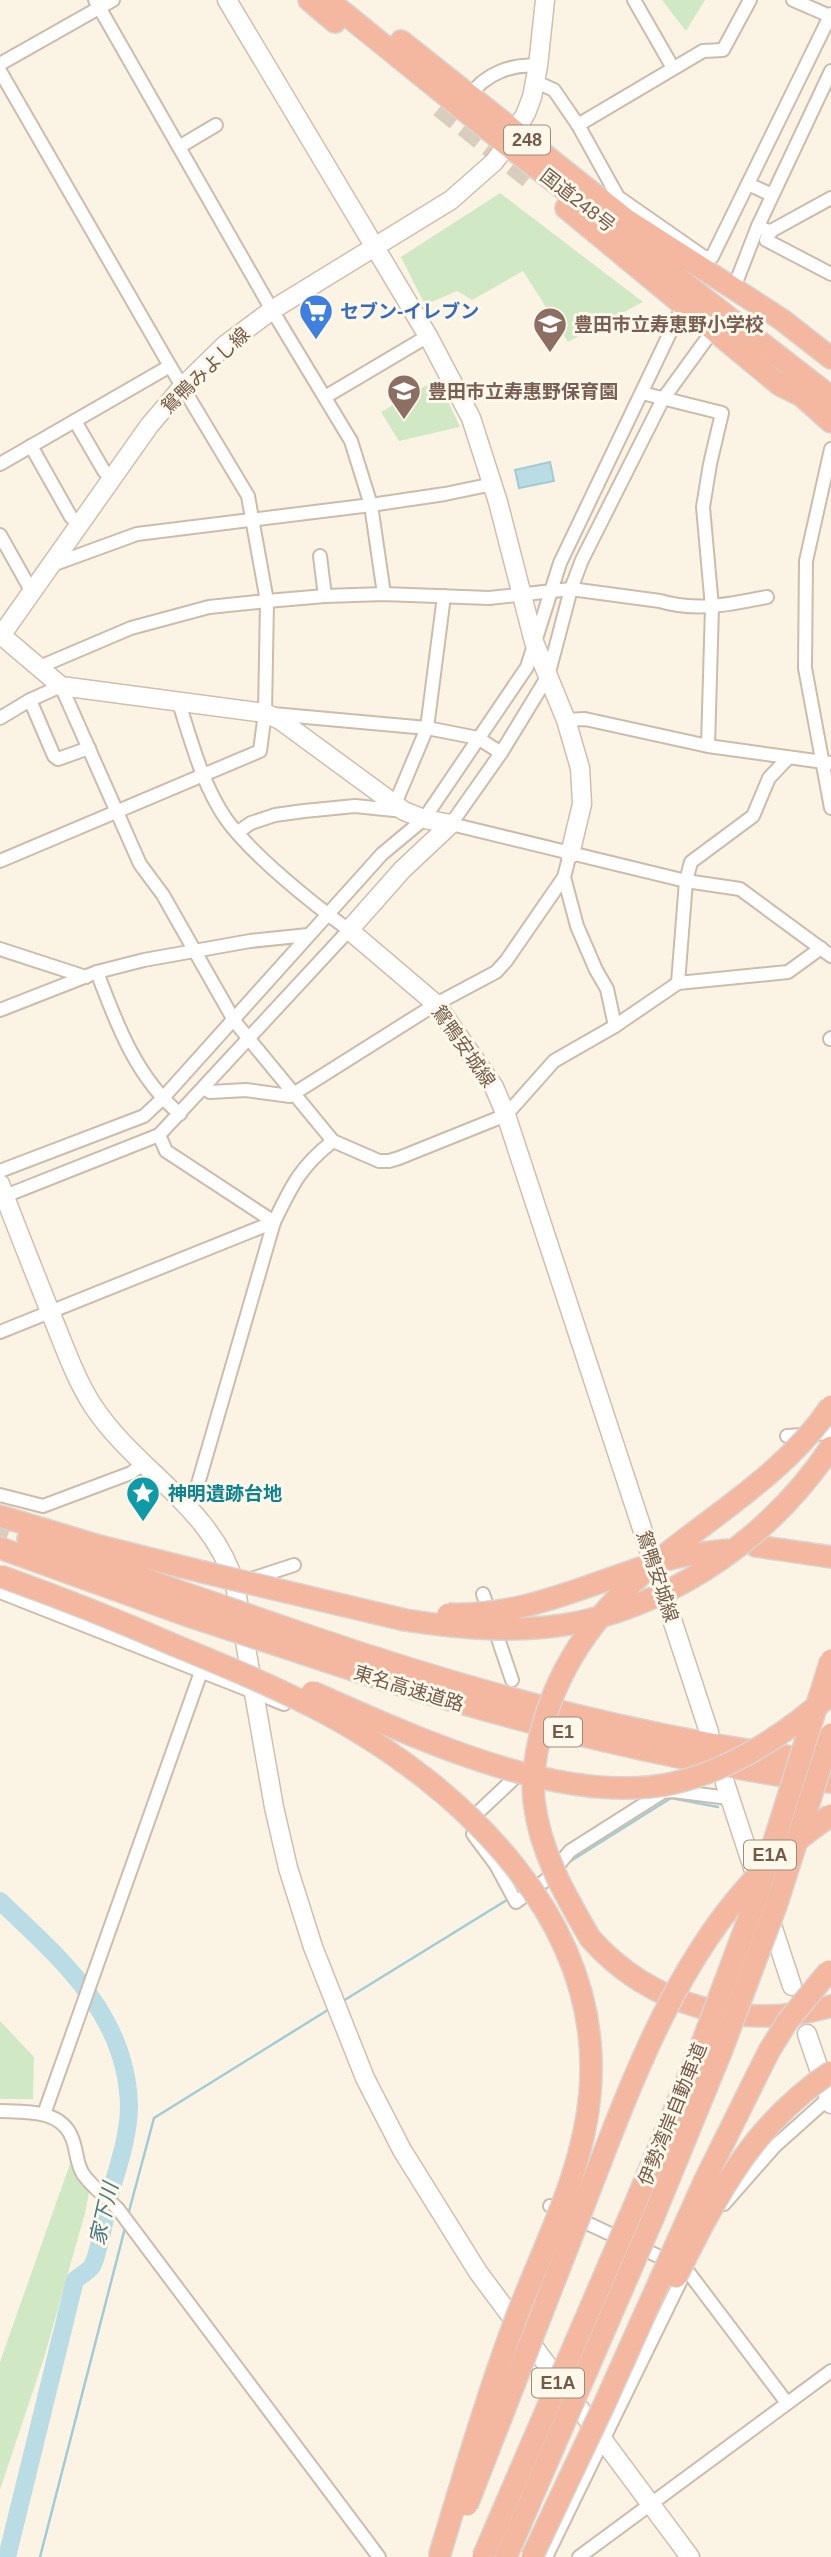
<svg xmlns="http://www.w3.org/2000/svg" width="831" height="2557" font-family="Helvetica,'Noto Sans JP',sans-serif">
	<rect width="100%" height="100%" fill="#fbf4e5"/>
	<g fill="#d1e8c4">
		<polygon points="662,0 705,0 686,31"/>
		<polygon points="500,193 643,302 568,342 523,271 472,300 457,291 425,305 401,257"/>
		<polygon points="427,385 438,402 447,399 460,427 399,441 381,412"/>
		<polygon points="0,2021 34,2057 33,2099 0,2099"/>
		<polygon points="72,2158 89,2193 85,2213 44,2358 0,2490 0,2362"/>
	</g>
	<polygon fill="#badce4" stroke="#a1cbd5" stroke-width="2" points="550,462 554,481 519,488 515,470"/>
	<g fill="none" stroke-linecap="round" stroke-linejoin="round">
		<g stroke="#a1cbd5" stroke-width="2.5">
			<polyline points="566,1864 671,1798 718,1807"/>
			<polyline points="343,2001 510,1898"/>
			<polyline points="128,2215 154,2118 331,2008"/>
			<polyline points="40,2557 125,2228"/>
		</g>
		<path stroke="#badce4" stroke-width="18" d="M0,1901C61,1959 127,2015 129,2106C129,2135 118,2167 110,2194C107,2209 98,2257 92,2266C89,2271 80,2276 75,2280L7,2557"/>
		<polyline stroke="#d9cebe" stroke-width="12" stroke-dasharray="12 6" stroke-linecap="butt" points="0,1539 9,1515"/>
		<polyline stroke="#d9cebe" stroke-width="21" stroke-dasharray="21 10" stroke-linecap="butt" points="440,107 534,182"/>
		<g stroke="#ccbcac" stroke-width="16">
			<g id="street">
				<polyline points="95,0 272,310 351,441 371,505 384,594"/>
				<polyline points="634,0 673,68"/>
				<polyline points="793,0 830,16"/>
				<polyline points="0,64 113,0"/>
				<polyline points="0,71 170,366 248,496 267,601 265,713 260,751 0,861"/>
				<polyline points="534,81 554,90 578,125 703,51 723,50 750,0"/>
				<path d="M470,96C484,74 513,63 538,66"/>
				<polyline points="578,125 618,197 704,257 712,257 831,14"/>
				<polyline points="179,147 216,125"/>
				<polyline points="748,184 772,195"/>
				<polyline points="763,229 771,231 831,198"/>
				<polyline points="771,231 766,240 831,274"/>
				<polyline points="737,280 758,226 831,71"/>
				<polyline points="708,337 663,399 582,560 571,589 548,676 501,753 451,824 686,881 740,889 831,956"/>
				<polyline points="642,393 722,413 710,464 703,507 712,607 708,746"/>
				<polyline points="325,397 428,336"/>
				<polyline points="75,421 104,471 113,479"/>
				<polyline points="31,446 71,517 81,524"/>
				<polyline points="831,449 806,561 805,668 831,808"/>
				<polyline points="0,464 170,366"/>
				<polyline points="0,535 32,592"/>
				<polyline points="320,556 325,596"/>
				<polyline points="52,565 137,534 371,505 445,494 493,484"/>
				<path d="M37,668L131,628L209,607L267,601L325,596L384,594L489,598L571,589L660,601C695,612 732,604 767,597"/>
				<polyline points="30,700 54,756 58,759 89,748"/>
				<polyline points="273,714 427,728 478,738 501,753"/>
				<polyline points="0,718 30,700 61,686 140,864 163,895 235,1022 333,1141 379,1161 389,1161 399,1158 506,1115 554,1061 615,1026 678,983 788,972 821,948"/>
				<polyline points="566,720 585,719 708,746 831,763"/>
				<polyline points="395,804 427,728 444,596"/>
				<polyline points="238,832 251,823 275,815 304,811 355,806 404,811"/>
				<polyline points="564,877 577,926 596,970 607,989 615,1026"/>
				<polyline points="0,949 86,977"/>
				<path d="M97,972C116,1023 137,1079 180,1114"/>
				<polyline points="678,983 686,881 691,862 753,816 769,778 788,758"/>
				<polyline points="0,1010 97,972 144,960 250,941 308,935"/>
				<polyline points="830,1039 831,1038"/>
				<polyline points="204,1088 210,1092 246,1090 290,1096 436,1004 496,972 506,961 564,877 570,854"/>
				<polyline points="159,1135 166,1151 274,1222"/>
				<polyline points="0,1171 144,1116 162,1099 382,854 424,819 527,667 560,563 679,314"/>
				<path d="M0,1198L159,1135L349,930C313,904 252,855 226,819C202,784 191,740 178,700"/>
				<polyline points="0,1332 274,1222"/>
				<polyline points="787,1436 831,1433"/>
				<polyline points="0,1495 43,1506 131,1473 144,1463"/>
				<path d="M191,1508L274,1222C292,1185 300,1167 333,1141"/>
				<polyline points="248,1580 294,1565"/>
				<polyline points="0,1592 284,1704"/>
				<polyline points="483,1594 512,1680"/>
				<polyline points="469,1821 524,1769"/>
				<polyline points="473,1834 496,1865 516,1902 546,1880 570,1851 663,1792 673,1791 729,1798"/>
				<path d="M0,2111C25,2112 61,2109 72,2138C77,2150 76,2163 83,2174C92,2187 107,2198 118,2209L379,2557"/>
				<polyline points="44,2114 201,1672"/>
				<polyline points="724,2204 775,2146 831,2096"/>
				<polyline points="550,2206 686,2269 787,2403"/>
				<polyline points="546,2557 684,2274"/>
				<polyline points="579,2557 831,2371"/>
			</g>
		</g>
		<g stroke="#d1beac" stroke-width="21">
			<g id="secondary">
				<polyline points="227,0 428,336 471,418 498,502 534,642 566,720 580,768 582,804 570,854"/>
				<polyline points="1,635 61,686 265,713 280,720 404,811 424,819 451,824 402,870 349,930 436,1004 494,1087 506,1115 709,1732"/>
				<polyline points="0,637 149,426 182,387 225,345 272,310 451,200 494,162 507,145 526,113 532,97 538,66 545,0"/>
				<path d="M0,1184C17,1229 35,1274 53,1319C65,1348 76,1380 93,1406C136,1471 213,1507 235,1585L274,1807L288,1868L313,1947L365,2078L402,2150L478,2272L690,2557"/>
				<polyline points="725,1783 760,1889"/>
				<polyline points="769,1916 792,1986"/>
				<polyline points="807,2034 831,2104"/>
			</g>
		</g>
		<g stroke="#dbd4d0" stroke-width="24">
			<g id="highway">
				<polyline points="309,0 335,22"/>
				<polyline points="328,0 507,145 831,397"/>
				<polyline points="401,41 633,225"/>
				<polyline points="566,208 780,385 796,393"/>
				<polyline points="627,220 781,319 831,358"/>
				<polyline points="786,382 831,422"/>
				<polyline points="0,1516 99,1546 203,1572"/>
				<polyline points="28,1539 193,1596"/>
				<polyline points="756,1546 831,1557"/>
				<polyline points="0,1548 186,1615"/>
				<path d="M309,1636C479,1694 652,1741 831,1762"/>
				<path d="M302,1653C433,1697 563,1735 699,1761C743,1769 787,1778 831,1782"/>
				<path d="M590,1938C650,2006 744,2032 831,2006"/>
				<polyline points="633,2209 701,2046"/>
				<polyline points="653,2218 721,2052"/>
			</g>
		</g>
		<use href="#street" stroke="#fff" stroke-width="12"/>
		<use href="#secondary" stroke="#fff" stroke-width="18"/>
		<use href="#highway" stroke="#f3b89f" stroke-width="21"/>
		<g stroke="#dbd4d0" stroke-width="24" stroke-linecap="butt">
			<g id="highway-bridge">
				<path d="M203,1572L405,1620C462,1629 522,1634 580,1622C682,1599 773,1534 831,1447"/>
				<path d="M0,1576C59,1597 117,1620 174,1645C225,1666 278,1688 327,1714C465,1789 605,1923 590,2093C583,2175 543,2246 515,2321C486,2399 463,2478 439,2557"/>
				<polyline points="193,1596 309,1636"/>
				<path d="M448,1614C524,1618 594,1581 666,1560C686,1554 708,1552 729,1550"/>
				<polyline points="186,1615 302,1653"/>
				<path d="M312,1692C413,1736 562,1808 674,1783C734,1769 787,1733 831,1694"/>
				<path d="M590,1938C565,1895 540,1852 534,1801C531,1773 537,1745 545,1718C567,1647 613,1595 670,1551C727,1506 790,1467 831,1406"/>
				<polyline points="701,2046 756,1899 831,1660"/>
				<polyline points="721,2052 776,1906 831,1734"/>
				<path d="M676,2277C718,2194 752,2125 831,2072"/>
				<path d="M467,2505C504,2411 541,2317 577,2223C624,2103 671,1961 765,1868C785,1848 808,1832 831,1815"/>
				<polyline points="483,2557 633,2209"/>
				<polyline points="506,2557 653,2218"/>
				<polyline points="532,2557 604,2405 705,2180 769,2051 787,2022 829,1971"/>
			</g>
		</g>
		<use href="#highway-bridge" stroke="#f3b89f" stroke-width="21"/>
	</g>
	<defs>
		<g id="supermarket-pin" transform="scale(1.75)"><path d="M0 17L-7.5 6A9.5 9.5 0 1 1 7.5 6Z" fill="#3f7fe0" stroke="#fef8eb"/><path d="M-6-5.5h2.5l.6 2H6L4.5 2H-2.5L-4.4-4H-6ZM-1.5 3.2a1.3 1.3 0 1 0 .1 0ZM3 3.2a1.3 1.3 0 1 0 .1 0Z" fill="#fff"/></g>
		<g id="school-pin" transform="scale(1.75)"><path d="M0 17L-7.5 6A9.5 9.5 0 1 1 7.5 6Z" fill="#8d6e63" stroke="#fef8eb"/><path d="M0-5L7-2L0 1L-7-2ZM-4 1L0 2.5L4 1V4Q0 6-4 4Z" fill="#fff"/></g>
		<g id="sight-pin" transform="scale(1.75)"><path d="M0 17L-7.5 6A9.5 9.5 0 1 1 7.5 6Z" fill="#0f9aa8" stroke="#fef8eb"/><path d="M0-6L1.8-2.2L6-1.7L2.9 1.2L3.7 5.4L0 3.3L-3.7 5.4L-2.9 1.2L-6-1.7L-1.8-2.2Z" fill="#fff"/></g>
	</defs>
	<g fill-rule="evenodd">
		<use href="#supermarket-pin" x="316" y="311"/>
		<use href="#school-pin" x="550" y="324"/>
		<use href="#school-pin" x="404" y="391"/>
		<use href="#sight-pin" x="143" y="1493"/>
	</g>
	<g text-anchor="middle" stroke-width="6" stroke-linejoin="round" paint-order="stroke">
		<g fill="#fef8eb" stroke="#9d8a7b" stroke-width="2">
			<rect x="504" y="125.5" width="46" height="29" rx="5"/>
			<rect x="544" y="1717.5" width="38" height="29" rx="5"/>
			<rect x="744" y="1840.5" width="52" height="29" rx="5"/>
			<rect x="532" y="2368.5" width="52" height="29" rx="5"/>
		</g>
		<g font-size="18" font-weight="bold" fill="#735b4b">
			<text x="527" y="146">248</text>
			<text x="563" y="1738">E1</text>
			<text x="770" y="1861">E1A</text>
			<text x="558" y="2389">E1A</text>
		</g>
		<g font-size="19" fill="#735b4b" stroke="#fef8eb">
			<text transform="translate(578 200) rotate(38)" y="7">国道248号</text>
			<text transform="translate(205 370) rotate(-44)" y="7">鴛鴨みよし線</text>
			<text transform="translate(464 1046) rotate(55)" y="7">鴛鴨安城線</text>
			<text transform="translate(658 1576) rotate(72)" y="7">鴛鴨安城線</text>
			<text transform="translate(409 1688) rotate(17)" y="7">東名高速道路</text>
			<text transform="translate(672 2114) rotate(-68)" y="7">伊勢湾岸自動車道</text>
		</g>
		<g font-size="19" font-weight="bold" fill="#366cbe" stroke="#fef8eb" text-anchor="start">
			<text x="340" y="318">セブン-イレブン</text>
		</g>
		<g font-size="19" font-weight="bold" fill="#785e54" stroke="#fef8eb" text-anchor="start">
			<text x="574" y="331">豊田市立寿恵野小学校</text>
			<text x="428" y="398">豊田市立寿惠野保育園</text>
		</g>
		<g font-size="19" font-weight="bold" fill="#0d838f" stroke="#fef8eb" text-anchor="start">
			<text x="168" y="1500">神明遺跡台地</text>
		</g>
		<g font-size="21" font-style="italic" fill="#467985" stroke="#fef8eb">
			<text transform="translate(104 2214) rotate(-77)" y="7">家下川</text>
		</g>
	</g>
</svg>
